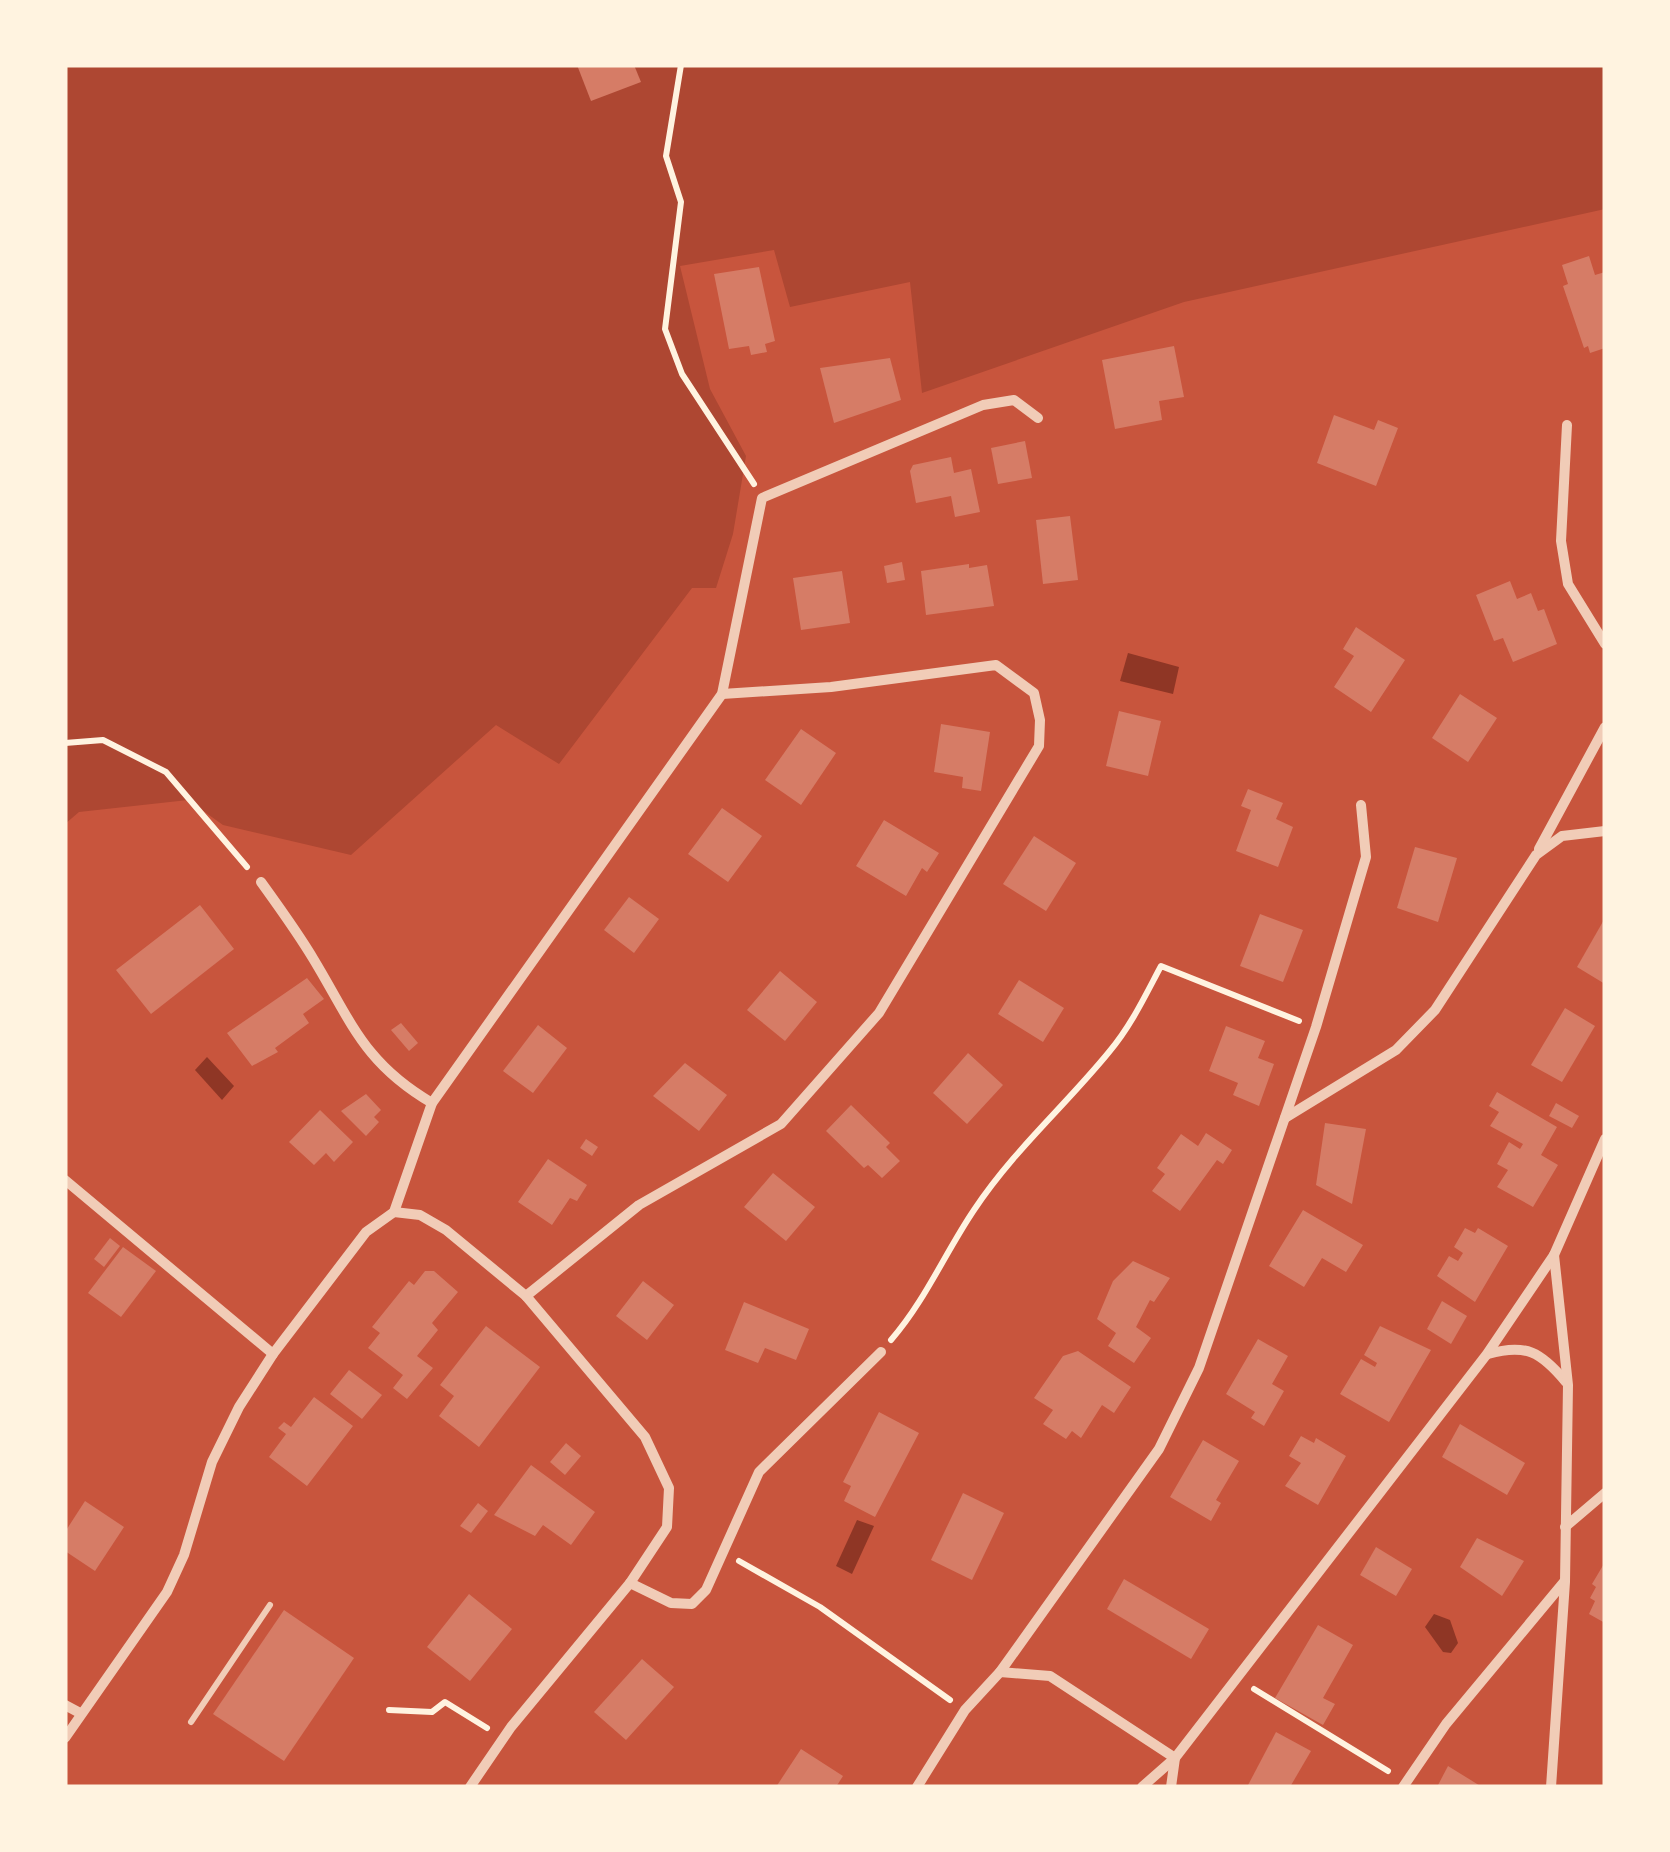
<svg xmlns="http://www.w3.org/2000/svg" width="1670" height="1852" font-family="'Open Sans',sans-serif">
	<rect width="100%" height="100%" fill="#c8553d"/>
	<polygon fill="#ae4732" points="65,65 1605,65 1605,209 1184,302 922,393 910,282 790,307 774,250 680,266 710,389 746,456 733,534 716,588 692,588 559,764 496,725 351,855 223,825 188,800 79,812 65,824"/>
	<g fill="#8f3625">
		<polygon points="1128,653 1179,667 1173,694 1120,681"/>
		<polygon points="207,1057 234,1086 222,1100 195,1070"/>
		<polygon points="857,1520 874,1526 852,1574 836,1566"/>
		<polygon points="1434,1614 1450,1620 1458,1643 1451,1653 1443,1652 1425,1627"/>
	</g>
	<g fill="#d67c66">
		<polygon points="577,65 634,65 641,82 591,101"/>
		<polygon points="1589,256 1595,275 1605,272 1605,348 1590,353 1588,346 1584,348 1563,286 1568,284 1562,265"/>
		<polygon points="759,267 775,341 765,344 767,352 751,355 749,346 729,349 714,274"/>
		<polygon points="1174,346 1184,397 1159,401 1162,420 1115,429 1102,360"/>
		<polygon points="890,358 901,400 834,423 820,368"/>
		<polygon points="1334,415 1374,430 1378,420 1398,428 1376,486 1317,463"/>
		<polygon points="1025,441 1032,478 998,484 991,448"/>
		<polygon points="951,457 954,473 971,469 980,512 955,517 951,496 916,503 910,471 913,465"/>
		<polygon points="1070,516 1078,580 1043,584 1036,520"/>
		<polygon points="902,562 905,580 887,583 884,566"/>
		<polygon points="969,564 969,568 987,565 994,606 926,615 921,571"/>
		<polygon points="842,571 850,623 801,630 793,578"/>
		<polygon points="1510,581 1517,599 1531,593 1538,611 1544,609 1557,644 1513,662 1503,638 1494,641 1476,595"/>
		<polygon points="1356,627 1405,660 1371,712 1334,687 1354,656 1343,649"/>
		<polygon points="1460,694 1497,718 1468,762 1432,738"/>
		<polygon points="1119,711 1161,721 1148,776 1106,766"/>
		<polygon points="941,724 990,732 981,791 962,788 963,777 934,772"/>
		<polygon points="801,729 836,753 801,805 765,780"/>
		<polygon points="1248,789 1283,803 1276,819 1293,827 1278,867 1236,851 1251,810 1241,806"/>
		<polygon points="722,808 762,836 728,882 688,854"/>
		<polygon points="884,820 939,853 927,872 922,868 906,896 856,866"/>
		<polygon points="1034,836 1076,863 1046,911 1003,884"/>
		<polygon points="1415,847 1457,858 1438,922 1397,908"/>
		<polygon points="629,897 659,919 634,953 604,930"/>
		<polygon points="200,905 234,949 151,1014 116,970"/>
		<polygon points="1260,914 1303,930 1283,982 1240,966"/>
		<polygon points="1605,918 1605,984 1577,967"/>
		<polygon points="780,971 817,1002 785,1041 747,1010"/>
		<polygon points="307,978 324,999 303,1014 309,1023 275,1048 278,1052 252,1066 227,1033"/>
		<polygon points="1019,980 1064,1008 1043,1042 998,1014"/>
		<polygon points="1565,1008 1595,1026 1562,1082 1531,1065"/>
		<polygon points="401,1023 418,1043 409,1051 391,1030"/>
		<polygon points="538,1025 567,1048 533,1093 503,1071"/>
		<polygon points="1226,1026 1265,1041 1258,1058 1274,1064 1259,1106 1233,1095 1238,1083 1209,1071"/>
		<polygon points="968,1053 1003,1085 967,1124 933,1093"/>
		<polygon points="685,1063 727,1095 699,1131 653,1096"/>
		<polygon points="1497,1092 1557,1127 1541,1155 1558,1165 1533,1207 1497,1187 1508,1170 1497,1164 1509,1142 1520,1149 1523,1144 1490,1126 1499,1112 1489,1106"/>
		<polygon points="366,1094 381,1110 374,1117 379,1122 366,1136 341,1111"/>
		<polygon points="1556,1103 1579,1116 1572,1128 1549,1116"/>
		<polygon points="851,1105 890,1143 886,1147 900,1161 882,1178 868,1165 864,1168 826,1131"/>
		<polygon points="320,1110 353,1142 334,1162 326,1153 314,1165 289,1142"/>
		<polygon points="1325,1123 1366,1129 1352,1204 1316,1185"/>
		<polygon points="1206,1133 1232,1150 1223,1164 1217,1160 1180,1211 1152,1191 1165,1174 1157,1168 1181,1134 1198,1146"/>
		<polygon points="586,1139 598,1147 592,1156 580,1148"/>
		<polygon points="548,1159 587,1185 577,1201 570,1198 552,1225 518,1202"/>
		<polygon points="773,1173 815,1207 786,1241 744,1207"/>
		<polygon points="1303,1210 1363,1245 1346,1272 1322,1258 1304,1287 1269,1266"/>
		<polygon points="1465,1228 1475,1233 1478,1228 1508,1246 1475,1302 1437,1276 1449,1256 1458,1261 1463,1253 1454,1247"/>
		<polygon points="110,1238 120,1246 104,1267 94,1259"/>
		<polygon points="123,1247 156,1271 121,1317 88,1293"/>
		<polygon points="1133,1261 1170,1278 1154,1302 1150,1300 1136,1327 1151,1338 1134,1363 1108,1346 1116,1333 1097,1319 1113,1281"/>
		<polygon points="425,1271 434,1271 458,1292 432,1323 438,1330 417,1356 433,1368 407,1399 393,1388 403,1375 368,1348 380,1333 372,1327 409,1281 414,1285"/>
		<polygon points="643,1281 674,1305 647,1340 616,1316"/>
		<polygon points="1442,1301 1467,1316 1451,1344 1427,1329"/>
		<polygon points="744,1302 809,1329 796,1360 765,1348 758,1363 725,1350"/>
		<polygon points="486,1326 540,1367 479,1447 439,1416 454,1396 440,1385"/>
		<polygon points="1380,1326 1431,1350 1389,1422 1340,1394 1361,1359 1375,1367 1377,1363 1364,1355"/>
		<polygon points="1258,1339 1288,1356 1272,1384 1284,1391 1264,1426 1251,1418 1255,1412 1226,1394"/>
		<polygon points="1078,1351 1131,1387 1114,1413 1102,1405 1081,1438 1072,1431 1066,1439 1043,1424 1053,1410 1034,1398 1063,1356"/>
		<polygon points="349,1370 382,1395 362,1419 330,1394"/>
		<polygon points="314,1397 353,1426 307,1486 269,1457 286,1434 278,1428 284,1422 291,1427"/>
		<polygon points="879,1412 919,1433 875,1517 844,1501 851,1486 843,1482"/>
		<polygon points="1460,1424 1525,1463 1507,1495 1442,1457"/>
		<polygon points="1301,1436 1314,1443 1316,1438 1346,1456 1318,1505 1285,1486 1301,1463 1289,1456"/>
		<polygon points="1203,1440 1239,1461 1216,1500 1221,1503 1211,1521 1170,1497"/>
		<polygon points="566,1443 581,1456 565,1475 550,1462"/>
		<polygon points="531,1465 595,1512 571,1545 543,1525 535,1536 494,1515"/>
		<polygon points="963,1493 1004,1513 972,1580 931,1560"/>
		<polygon points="85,1501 124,1527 95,1571 65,1551 65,1532"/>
		<polygon points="478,1503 488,1511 471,1533 460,1526"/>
		<polygon points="1477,1538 1524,1561 1502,1596 1460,1567"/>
		<polygon points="1376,1547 1412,1569 1396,1596 1360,1575"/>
		<polygon points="1605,1562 1605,1623 1589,1614 1595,1601 1590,1598 1596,1587 1592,1584"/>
		<polygon points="1124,1579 1209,1629 1191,1659 1107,1609"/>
		<polygon points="469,1594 512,1629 470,1681 427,1647"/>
		<polygon points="284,1610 354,1658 284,1761 213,1714"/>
		<polygon points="1318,1625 1353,1645 1323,1698 1335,1704 1323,1725 1275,1698"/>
		<polygon points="642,1659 674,1687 626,1740 594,1712"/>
		<polygon points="1276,1732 1311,1751 1290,1787 1247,1787"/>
		<polygon points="801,1749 843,1776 836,1787 776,1787"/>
		<polygon points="1448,1766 1482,1787 1437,1787"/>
	</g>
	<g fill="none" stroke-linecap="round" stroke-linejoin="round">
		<g stroke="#fff3e0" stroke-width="6">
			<polyline points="681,65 666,156 681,202 665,329 682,374 754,484"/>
			<polyline points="65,743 103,740 166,772 247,867"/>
			<path d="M891,1340C925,1301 945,1253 974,1210C1013,1151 1065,1106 1109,1052C1131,1026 1145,996 1161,966L1299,1021"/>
			<polyline points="739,1561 820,1607 950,1700"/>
			<polyline points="1254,1689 1388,1771"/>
			<polyline points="389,1710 432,1712 445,1702 487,1728"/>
		</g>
		<polyline stroke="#f1ccb7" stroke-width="6" points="191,1722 270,1605"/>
		<g stroke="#f1ccb7" stroke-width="10">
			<polyline points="1567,425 1561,541 1568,584 1605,644"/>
			<polyline points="1539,849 1605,727"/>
			<path d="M261,882C279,907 298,933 314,960C352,1023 364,1063 432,1103"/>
			<polyline points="1285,1118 1396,1050 1435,1010 1536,855 1562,836 1605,831"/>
			<polyline points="65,1180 273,1354"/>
			<polyline points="394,1212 420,1215 446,1230 526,1296 645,1437 669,1488 667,1527 630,1583 511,1727 470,1787"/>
			<polyline points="526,1296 639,1205 781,1124 879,1013 1039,746 1040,720 1034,693 996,665 831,687 722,694"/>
			<path d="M1488,1354C1526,1343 1541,1352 1566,1382"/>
			<polyline points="1565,1527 1605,1493"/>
			<polyline points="630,1583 671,1603 692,1604 706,1590 759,1472 881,1352"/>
			<polyline points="1000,1672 1050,1676 1175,1758 1171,1787"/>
			<polyline points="65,1705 80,1713"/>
			<polyline points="65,1738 167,1592 184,1555 212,1462 239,1407 273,1354 366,1232 394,1212 432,1103 722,694 762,498 983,405 1014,400 1038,418"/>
			<polyline points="917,1787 965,1710 1000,1672 1159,1449 1199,1368 1316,1027 1366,857 1361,805"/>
			<polyline points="1142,1787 1175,1758 1487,1354 1554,1255 1605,1139"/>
			<polyline points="1403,1787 1446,1724 1564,1582"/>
			<polyline points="1551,1787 1565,1582 1568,1385 1554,1255"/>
		</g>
	</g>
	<rect width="1670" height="1852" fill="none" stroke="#fff3e0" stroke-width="135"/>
</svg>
